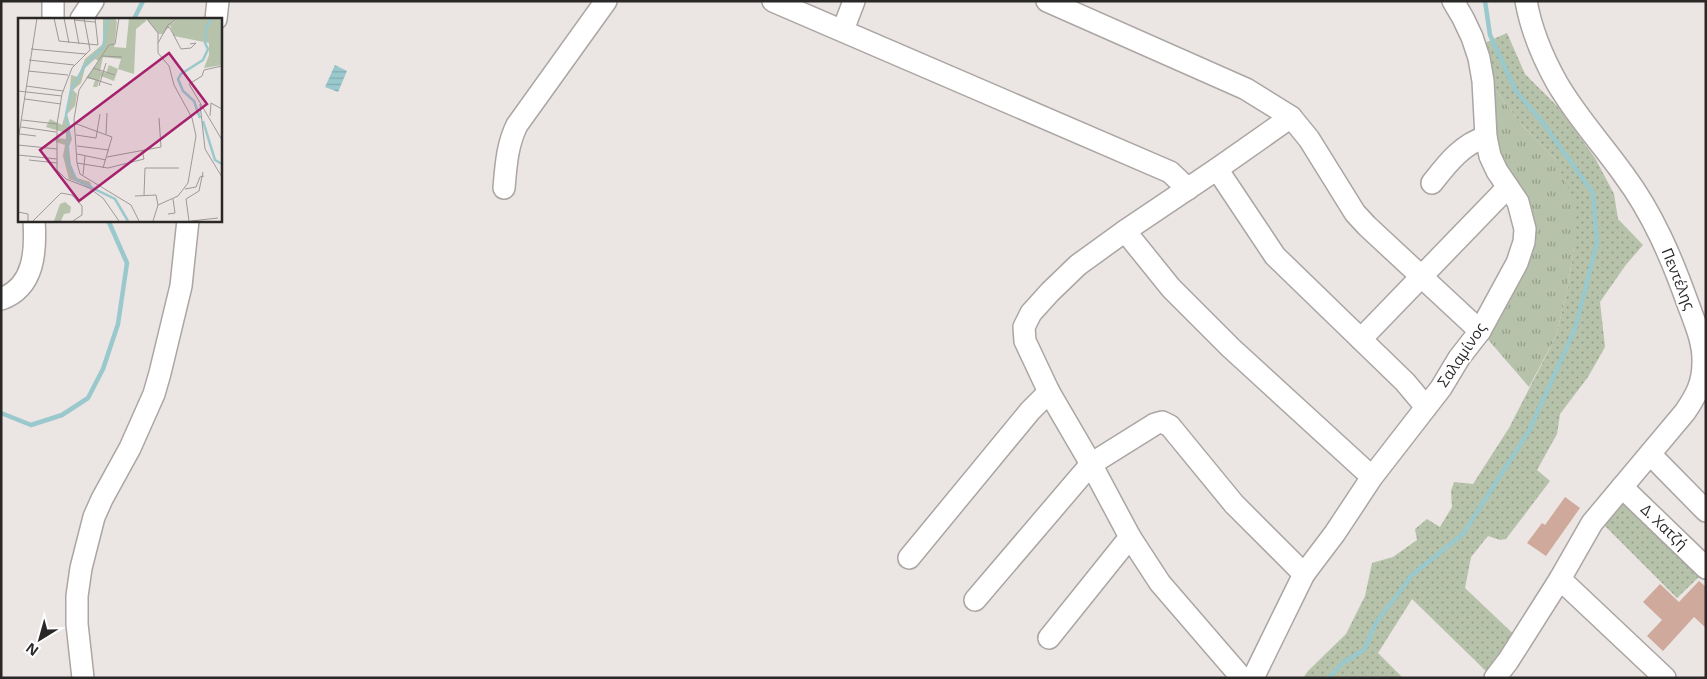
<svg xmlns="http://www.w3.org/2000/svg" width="1707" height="679" font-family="'Open Sans',sans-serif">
	<defs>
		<pattern id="grass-dots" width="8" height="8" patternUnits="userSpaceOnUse" patternTransform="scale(1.25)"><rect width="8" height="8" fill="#b6c2aa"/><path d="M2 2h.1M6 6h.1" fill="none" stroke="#949e8a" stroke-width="1.8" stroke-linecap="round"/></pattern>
		<pattern id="park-tufts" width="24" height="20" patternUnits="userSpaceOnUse" patternTransform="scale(1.25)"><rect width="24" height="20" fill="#b6c2aa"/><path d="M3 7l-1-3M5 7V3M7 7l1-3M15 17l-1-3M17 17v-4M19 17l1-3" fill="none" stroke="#949e8a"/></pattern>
		<pattern id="water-rules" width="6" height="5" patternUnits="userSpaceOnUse" patternTransform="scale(1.25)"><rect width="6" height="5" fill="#99c8cd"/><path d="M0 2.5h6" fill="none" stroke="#84acb0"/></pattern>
	</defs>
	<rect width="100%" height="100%" fill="#ebe5e3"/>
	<g fill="url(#grass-dots)">
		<polygon points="1507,33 1525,74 1558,107 1595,158 1614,194 1618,219 1643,245 1625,266 1600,302 1605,347 1588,377 1560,414 1557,434 1537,470 1550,481 1506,539 1500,540 1488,536 1471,557 1465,588 1524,644 1493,678 1412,599 1378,653 1403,678 1303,678 1308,671 1346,634 1365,596 1372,563 1393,557 1417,540 1415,529 1427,519 1440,527 1452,507 1451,491 1454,482 1473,484 1509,428 1556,336 1567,291 1574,248 1555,159 1521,124 1491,84 1478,46"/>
		<polygon points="1614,491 1701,575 1677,598 1594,515"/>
	</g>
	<polygon fill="url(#park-tufts)" points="1491,84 1521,124 1555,159 1574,201 1574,248 1567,291 1556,336 1529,387 1485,336 1523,267 1496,153"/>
	<polygon fill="url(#water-rules)" points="335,65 347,71 338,92 325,87"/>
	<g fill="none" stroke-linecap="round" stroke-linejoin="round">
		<g stroke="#99c8cd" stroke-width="4.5">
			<polyline points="134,19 143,1"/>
			<polyline points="1,413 31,425 62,415 88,398 103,369 118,324 127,263 108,220"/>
			<polyline points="1328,678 1344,662 1364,650 1376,623 1412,575 1463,534 1529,431 1575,329 1597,243 1593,193 1543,123 1516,91 1490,35 1485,1"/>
		</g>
	</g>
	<g fill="#cfa99b">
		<polygon points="1565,497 1580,508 1546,556 1527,543 1542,523 1545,525"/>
		<polygon points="1699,581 1706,587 1706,628 1694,617 1663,651 1647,636 1662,620 1643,602 1660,584 1679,602"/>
	</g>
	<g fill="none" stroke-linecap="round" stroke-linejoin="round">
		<g stroke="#aba5a3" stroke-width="24">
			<g id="minor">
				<polyline points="773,1 1170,172 1188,189"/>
				<polyline points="1047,1 1246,89 1291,117 1309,139 1355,213 1367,226 1480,331"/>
				<polyline points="53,19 53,1"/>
				<polyline points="81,19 93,1"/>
				<polyline points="216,19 218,1"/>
				<polyline points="843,30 854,1"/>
				<polyline points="1217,169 1275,256 1405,382 1426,407"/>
				<path d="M1432,183C1447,164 1462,144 1486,137"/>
				<path d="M504,188C506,166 507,145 517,125L606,1"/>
				<polyline points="1125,231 1171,288 1231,348 1372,477"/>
				<path d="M1,299C35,287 36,250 34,220"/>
				<polyline points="1361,339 1508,187"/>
				<polyline points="1650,454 1706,511"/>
				<polyline points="1622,487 1706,568"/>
				<polyline points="909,558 1030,411 1049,392"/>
				<polyline points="1560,579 1665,678"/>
				<polyline points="975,600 1091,464 1155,424 1162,422 1170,426 1234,504 1304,574"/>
				<polyline points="1049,638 1130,537"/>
				<polyline points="83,678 77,624 77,596 81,568 94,517 102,499 130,448 154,394 160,373 181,286 188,220"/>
				<polyline points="1242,678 1160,583 1130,537 1091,464 1049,392 1025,341 1024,327 1031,313 1050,292 1078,265 1125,231 1217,169 1291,117"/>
				<polyline points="1253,678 1304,574 1335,533 1372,477 1441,388 1459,358 1480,331 1517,263 1524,242 1525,229 1518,202 1497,171 1490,156 1486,137 1483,81 1479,58 1472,37 1463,18 1453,1"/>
				<path d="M1495,678L1508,661L1560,579L1592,523L1685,412C1696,396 1703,383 1703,363C1704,343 1695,323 1688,304C1672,259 1653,214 1624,175C1602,144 1576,116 1557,83C1543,58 1531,29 1526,1"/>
			</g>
		</g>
		<use href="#minor" stroke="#fff" stroke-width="21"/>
	</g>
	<g text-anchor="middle" stroke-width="4" stroke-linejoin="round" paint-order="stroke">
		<g font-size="15" fill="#2a2727" stroke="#fff">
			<text transform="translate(1678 279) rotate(68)" y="5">Πεντέλης</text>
			<text transform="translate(1462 355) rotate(-56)" y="5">Σαλαμίνος</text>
			<text transform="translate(1664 527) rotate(44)" y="5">Δ. Χατζή</text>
		</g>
	</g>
	<g transform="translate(18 18)">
		<rect width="204" height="204" fill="#ebe5e3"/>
		<path d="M85,0H97L99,4L96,29L108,30L111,0H127L128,3L118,11L116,56L100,51L96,63L83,58L79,69H75L77,62L68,60L81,43L77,41L67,50L63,65L55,72L59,76L57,88L48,97L54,121L51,128L53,149L59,160L72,164L74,169L51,161L45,138L47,127L38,124L37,120L48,121V115L28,109L32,101L44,107L51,84L53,57L60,59L67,41L85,26ZM85,39L103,41L100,51L91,47L88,55L82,53ZM128,0H158L145,16H141ZM161,0H204V47L186,50L191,37V25L156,18L152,7Z" fill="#b6c2aa" fill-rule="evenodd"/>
		<path d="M47,184L53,189L52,195L46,196L43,203H36L42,186Z" fill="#b6c2aa"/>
		<path fill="none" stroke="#99c8cd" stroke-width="2.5" d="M90,0L85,29L67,47L53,72L48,97L51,108L49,140L58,162L97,181L110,203M182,100L176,83L165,73L160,61L163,56L185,42L190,31L187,25L189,8L194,0M185,103L197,142L204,146"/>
		<path fill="none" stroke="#9e9998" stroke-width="1" d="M36,0L41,23L80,27L77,0M46,0L51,25M56,0L61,26M66,0L72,32L54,50L44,76L39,106V152L48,161L71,170L85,180L101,203M101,0L97,26L91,27L61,72L56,101L59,145L62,156L113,187L121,203M128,0L140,15V35L151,48L156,67L174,100L178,118L170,165L160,178L140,187M56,2L77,4M149,9L152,10L163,31L173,30L178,25L172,26M140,25L150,7L160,0M13,31L68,36M84,38L104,39M11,42L56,47M204,48L186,52L184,58L171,66L204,122M75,50L97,57M10,53L50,57M69,59L94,67M8,68L45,73M81,68L88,45M0,73L44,78M7,81L43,86M182,86L187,131L204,159M192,98L193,85L204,91M4,102L39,106M56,105L94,119L85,150M3,109L38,114M2,116L18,118M88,116L89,95M58,117L78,120L82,96M0,123L19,0M0,127L39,131M59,128L91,132M59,136L88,142M0,137L39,141M89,139L143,129L141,100M11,142L39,145M59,145L90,150L126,141L124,132M65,157L67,138M167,171L178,169L182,159L186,158M126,177L127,150H161M117,178L138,177L140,187M0,194L10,196V203M150,196L157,195L155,181M15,203L43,175L54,177L64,188V197L55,203M135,203L140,187M171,203L168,181L181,173L185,154M173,203L200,200"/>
		<path fill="#a5216d" fill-opacity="0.15" stroke="#a5216d" stroke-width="2.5" d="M151,35L189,86L61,183L22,132Z"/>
		<rect width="204" height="204" fill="none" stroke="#2a2727" stroke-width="2.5"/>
	</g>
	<rect width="1707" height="679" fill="none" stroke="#2a2727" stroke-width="5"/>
	<g transform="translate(40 639) rotate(217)" stroke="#ffffff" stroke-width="4" paint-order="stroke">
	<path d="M0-4L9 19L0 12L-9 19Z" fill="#2a2727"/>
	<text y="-8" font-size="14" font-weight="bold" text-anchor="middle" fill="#2a2727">N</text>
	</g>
</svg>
